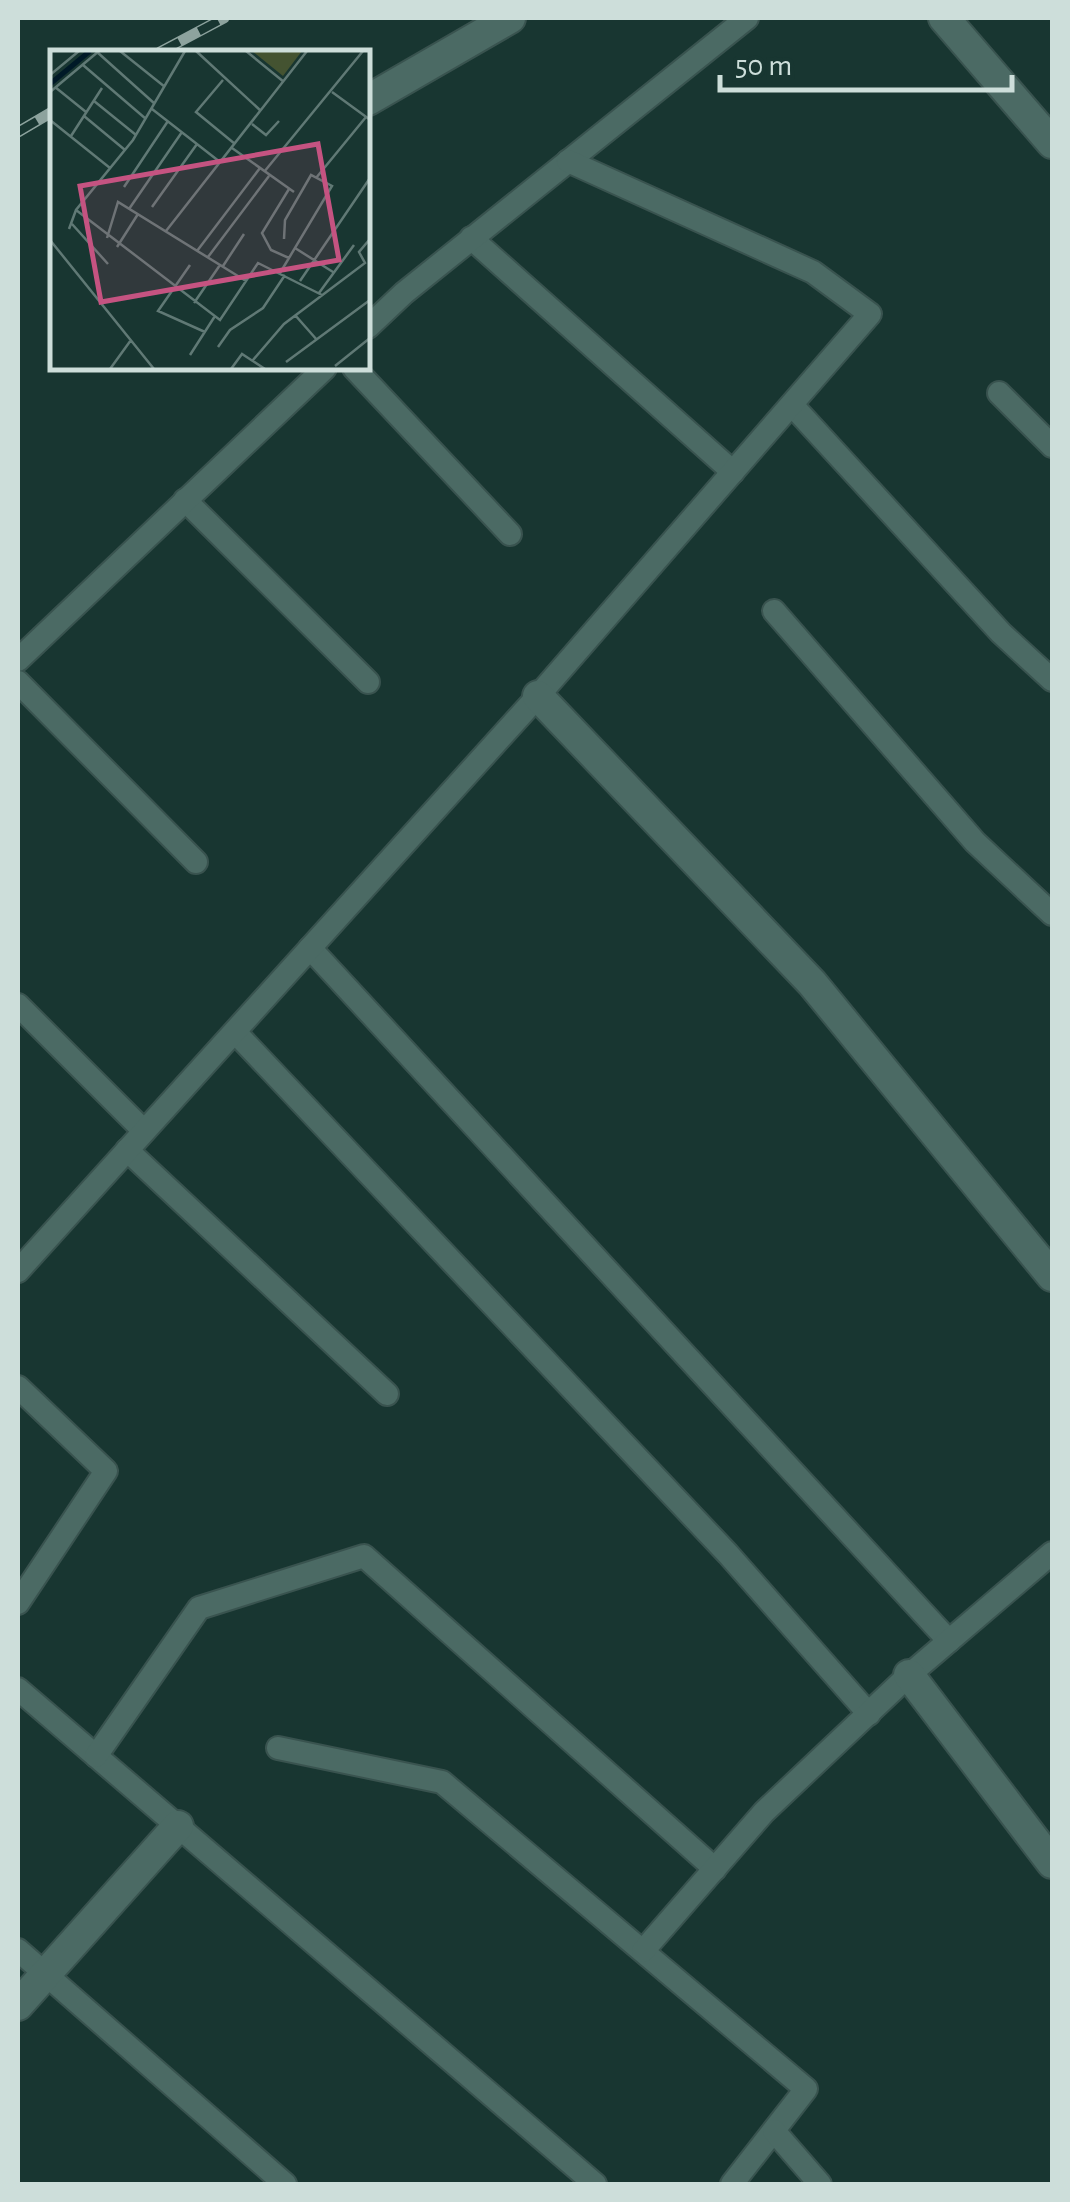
<svg xmlns="http://www.w3.org/2000/svg" width="1070" height="2202" font-family="'Alegreya Sans',sans-serif">
	<rect width="100%" height="100%" fill="#183631"/>
	<g fill="none" stroke-linecap="round" stroke-linejoin="round">
		<g stroke="#39534f" stroke-width="26">
			<g id="lane">
				<polyline points="471,238 733,472"/>
				<polyline points="368,327 404,293 747,18"/>
				<polyline points="354,368 510,534"/>
				<polyline points="999,393 1052,446"/>
				<polyline points="792,405 1001,633 1052,680"/>
				<polyline points="185,500 368,682"/>
				<polyline points="774,611 975,842 1052,914"/>
				<polyline points="18,660 325,368"/>
				<polyline points="18,682 196,862"/>
				<polyline points="310,948 949,1641"/>
				<polyline points="18,1005 144,1131"/>
				<polyline points="235,1032 728,1554 869,1714"/>
				<polyline points="127,1150 387,1394"/>
				<polyline points="18,1271 538,696 870,314 813,272 568,161"/>
				<polyline points="18,1387 106,1471 18,1603"/>
				<polyline points="18,1689 595,2184"/>
				<polyline points="278,1748 442,1782 806,2089 732,2184"/>
				<polyline points="96,1756 199,1608 364,1556 715,1869"/>
				<polyline points="18,1950 285,2184"/>
				<polyline points="643,1951 764,1812 909,1675 1052,1553"/>
				<polyline points="774,2131 820,2184"/>
			</g>
		</g>
		<g stroke="#39534f" stroke-width="34">
			<g id="street">
				<polyline points="944,18 1052,143"/>
				<polyline points="368,100 510,18"/>
				<polyline points="538,696 812,983 1052,1276"/>
				<polyline points="909,1675 1052,1863"/>
				<polyline points="18,2005 178,1826"/>
			</g>
		</g>
		<use href="#lane" stroke="#4b6a64" stroke-width="22"/>
		<use href="#street" stroke="#4b6a64" stroke-width="30"/>
		<g stroke="#8da39e" stroke-width="11">
			<g id="rail">
				<polyline points="160,52 224,18"/>
				<polyline points="18,132 52,112"/>
			</g>
		</g>
		<use href="#rail" stroke="#183631" stroke-width="8" stroke-dasharray="22" stroke-linecap="butt"/>
	</g>
	<g transform="translate(50 50)">
		<rect width="320" height="320" fill="#183631"/>
		<path d="M202,1H252L233,26Z" fill="#445331"/>
		<path fill="none" stroke="#001927" stroke-width="5" d="M0,34L40,1"/>
		<path fill="none" stroke="#607975" stroke-width="2.5" d="M70,1L115,37M146,1L211,61M196,1L234,32M47,2L105,54M33,15L96,69M0,25L29,1M173,30L146,62L185,94M5,37L36,62M0,42L49,1M282,42L319,69M44,51L86,85M102,59L170,112M34,66L75,100M0,70L60,118M202,74L216,85L229,71M21,86L52,38M182,98L244,142M214,122L313,1M266,128L316,67M74,137L118,71M102,157L147,94M79,159L132,82M26,160L170,270L208,213L272,245M22,174L58,214M19,179L26,160L83,90L135,1M116,181L257,1M57,188L68,152L196,231M0,190L104,319M67,197L88,164M245,198L283,222M147,201L210,118M158,207L219,126M239,208L221,200L212,183L239,139M140,215L108,261L155,282M173,216L194,184M230,223L282,136L261,125L235,170L234,189M250,231L320,128M269,243L304,195M144,253L170,215M245,265L267,290M168,297L180,280L213,258L235,225M140,305L165,266M203,310L234,274L315,213L309,202L320,189M236,312L320,250M285,316L320,288M60,319L81,290M181,319L192,304L215,319"/>
		<path fill="#c55381" fill-opacity="0.15" stroke="#c55381" stroke-width="5" d="M268,94L289,210L51,252L30,136Z"/>
		<rect width="320" height="320" fill="none" stroke="#cddeda" stroke-width="5"/>
	</g>
	<rect width="1070" height="2202" fill="none" stroke="#cddeda" stroke-width="40"/>
	<path d="M720 75v15h292v-15" fill="none" stroke="#cddeda" stroke-width="5"/>
	<text x="735" y="75" font-size="30" fill="#cddeda" stroke="#183631" stroke-width="8" paint-order="stroke">50 m</text>
</svg>
